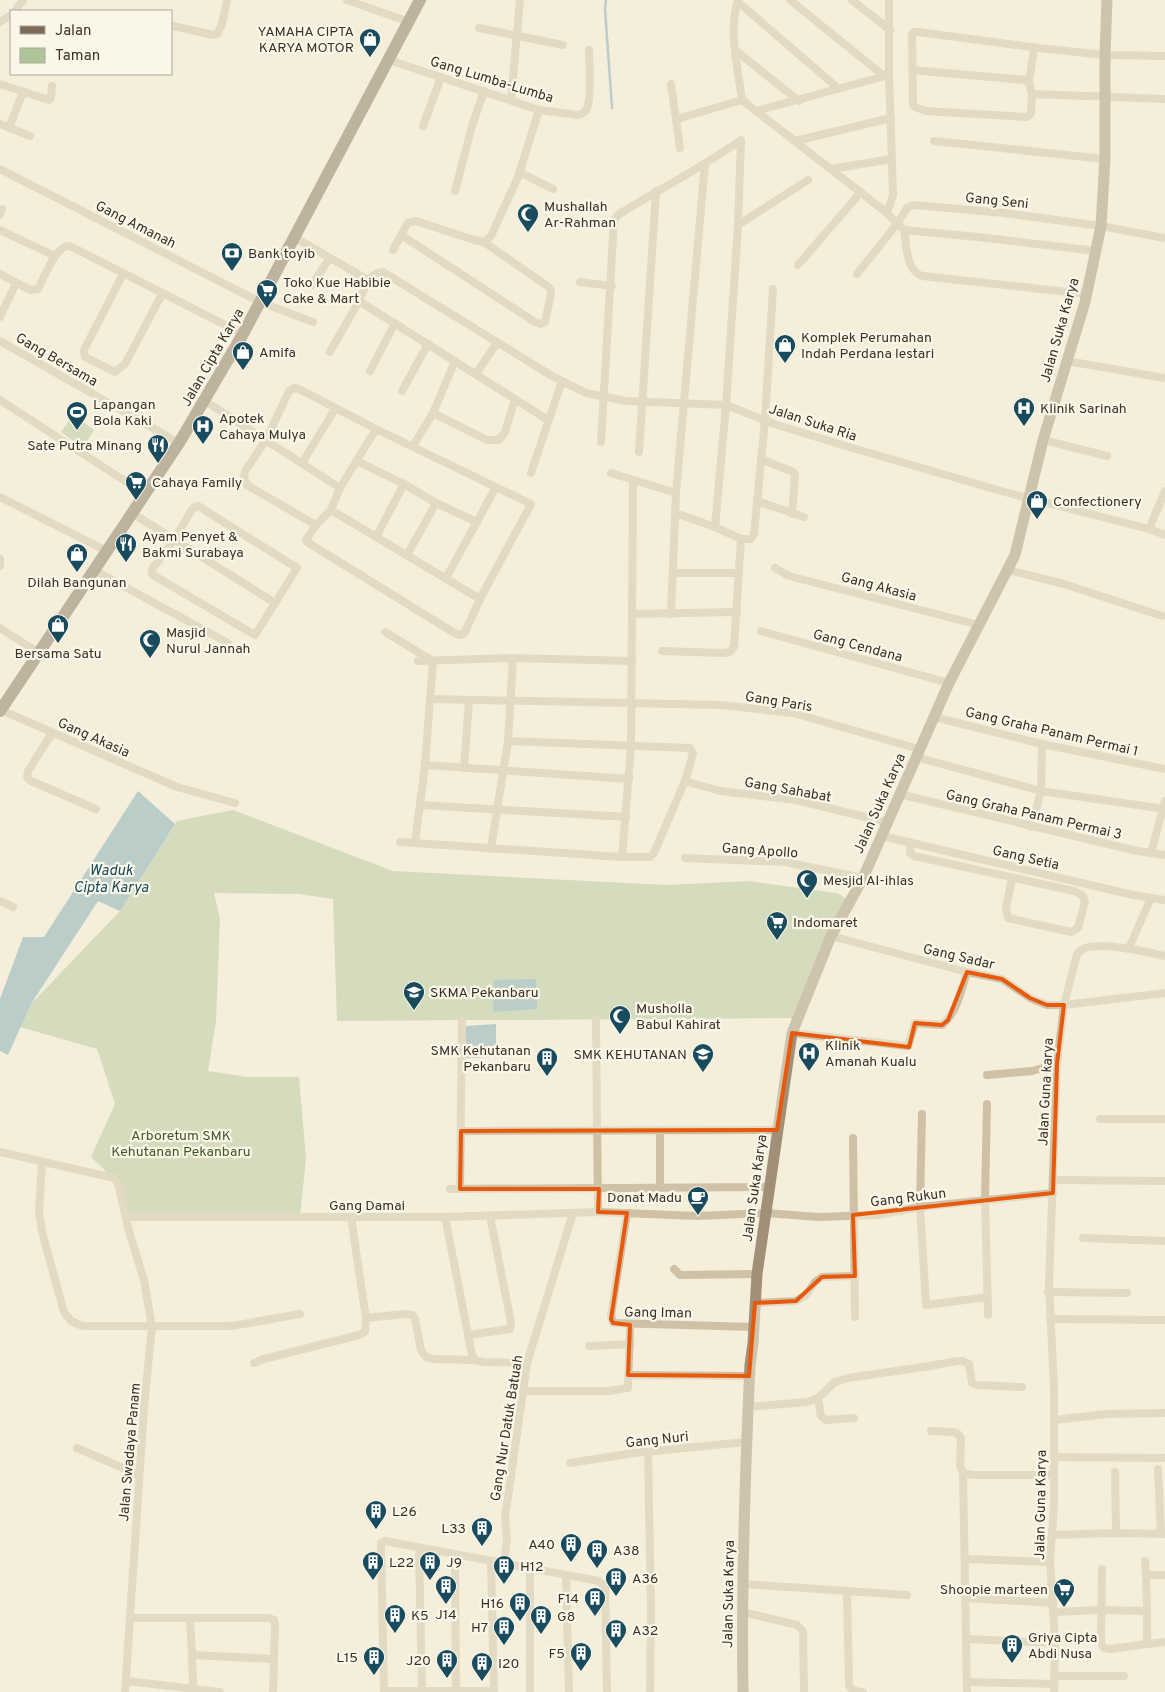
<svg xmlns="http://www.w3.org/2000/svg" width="1165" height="1692" font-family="Overpass,sans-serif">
	<rect width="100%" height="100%" fill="#f4eedb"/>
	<g fill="#adc599">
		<polygon points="73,415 94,430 83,448 61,432"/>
		<polygon points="233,810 393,871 667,885 747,881 837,893 850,901 797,1018 337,1021 333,899 299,894 214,893 220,919 216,1021 208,1071 247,1077 299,1077 306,1158 300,1217 126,1217 114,1179 91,1157 115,1104 97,1049 20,1027 31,1004 120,911 177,821"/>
	</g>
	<g fill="#77a4b4">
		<polygon points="138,791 175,824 120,911 98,901 31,1004 8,1055 0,1051 0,999 23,937 44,937"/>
		<polygon points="536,979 537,1009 493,1012 494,980"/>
		<polygon points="496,1024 496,1057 466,1058 465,1026"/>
	</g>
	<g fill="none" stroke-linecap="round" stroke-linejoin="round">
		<polyline stroke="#77a4b4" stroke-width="2.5" points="606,0 605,9 612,108"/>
		<g stroke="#cec1a6" stroke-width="8">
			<polyline points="347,0 409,22"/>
			<path d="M738,0C728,32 738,68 742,100L887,213L904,230L978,237L1096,251"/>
			<polyline points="790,0 884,76"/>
			<polyline points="852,0 890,30"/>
			<polyline points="738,2 839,89"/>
			<polyline points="15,11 23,0"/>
			<polyline points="0,22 11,15"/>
			<polyline points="173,26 213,35 217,34 222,24 227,0"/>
			<polyline points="479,28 563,45"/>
			<polyline points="735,50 799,101"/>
			<polyline points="1165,56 1105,55 1039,48 918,32 914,32 912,35 913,104 915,107 926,111 1026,117 1029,116 1031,113 1032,94 1165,99"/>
			<path d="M389,60L539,110L578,115C582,114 586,112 587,108C592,96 589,64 589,50"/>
			<polyline points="912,70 1025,80 1029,83 1032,94"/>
			<polyline points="1029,82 1034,48"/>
			<polyline points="0,84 49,100 51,98 52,86"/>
			<polyline points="671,84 680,148"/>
			<polyline points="511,100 520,0"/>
			<polyline points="756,111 889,75"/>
			<polyline points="677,119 742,100"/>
			<polyline points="0,124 30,136"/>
			<polyline points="423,126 441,77"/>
			<polyline points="9,128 23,92"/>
			<polyline points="795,141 891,118"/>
			<polyline points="934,141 1105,159"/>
			<polyline points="0,169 260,302 313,322"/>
			<polyline points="831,169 892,159"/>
			<polyline points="519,172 553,189"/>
			<polyline points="455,191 472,126 484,91"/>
			<polyline points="887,213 893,195 889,75 889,0"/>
			<polyline points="0,215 2,209"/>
			<polyline points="738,225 808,180"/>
			<polyline points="0,230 55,256"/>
			<path d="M904,230C907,246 905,269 922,276L1087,294"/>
			<polyline points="294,237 368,280"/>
			<polyline points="484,242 550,288 551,294 545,322 541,324 535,322 401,235 408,223 416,221 474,240 484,242 491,236 518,177 539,110"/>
			<polyline points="393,250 401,235"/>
			<polyline points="798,265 861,192"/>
			<path d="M0,274L30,290L38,289C44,278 56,244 70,246L243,334"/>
			<polyline points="123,274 84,350 85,357 115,372 125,364 162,294"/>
			<polyline points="857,274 897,224 907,208 913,205 1004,213 1101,226 1165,238"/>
			<polyline points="580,282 612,286"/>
			<polyline points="312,285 329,259"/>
			<polyline points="0,317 16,283"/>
			<polyline points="0,341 179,443"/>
			<polyline points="330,352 359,301"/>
			<polyline points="1067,361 1165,378"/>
			<polyline points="370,371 395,323"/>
			<polyline points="476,374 494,347"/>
			<polyline points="402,391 428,344"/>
			<polyline points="0,400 145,494"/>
			<polyline points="205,401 340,488"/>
			<polyline points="433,413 487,440 499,440 505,432 515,399"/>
			<path d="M548,420L359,301C364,290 368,273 383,272L552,376L586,393L626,401L726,405L774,424L839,444L1001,491L1149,529L1165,535"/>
			<polyline points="1043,440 1107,456"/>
			<path d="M601,442L614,220L618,215C658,190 701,168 741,140L738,225L726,405L715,527"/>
			<polyline points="413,446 433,413 455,361"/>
			<polyline points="639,452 656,191"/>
			<polyline points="761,459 793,472 795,475 792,514"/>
			<polyline points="357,461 404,484 376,537"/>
			<polyline points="302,463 335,409"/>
			<polyline points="531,473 562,381"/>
			<polyline points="611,473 676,493"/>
			<polyline points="404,484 436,503 477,522"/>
			<polyline points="0,497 107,551"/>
			<polyline points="757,501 804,517"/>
			<polygon points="198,506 297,568 255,635 153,575 152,573 152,569 174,540 193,508"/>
			<polyline points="331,510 480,599 531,504 376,429 299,389 294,388 289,391 266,440 245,471 244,478 247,485 316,525 331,510 340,488 376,429"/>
			<polyline points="132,513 275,603"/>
			<polyline points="316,525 306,540 307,542 456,634 461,635 465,632 480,599"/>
			<polyline points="1149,529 1165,491"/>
			<polyline points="741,539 751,539 754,534 765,420 773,289"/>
			<polyline points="407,555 436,503"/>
			<polyline points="0,559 0,566"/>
			<polyline points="775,568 789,576 979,625"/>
			<polyline points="94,570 228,643"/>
			<polyline points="1008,570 1064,584 1162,616"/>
			<polyline points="674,573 738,573"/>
			<polyline points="446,578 496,487"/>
			<polyline points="632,614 737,612"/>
			<polyline points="671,614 676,493 705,163"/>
			<polyline points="0,628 39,653"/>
			<polyline points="761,631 949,683"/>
			<polyline points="385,632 433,661 425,765 415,843"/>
			<polyline points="662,651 723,653 730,652 734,647 741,539 715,527 675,513"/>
			<polyline points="418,661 513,658 632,661"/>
			<polyline points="431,699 720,705 793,713 919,749"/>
			<polyline points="1,710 177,787 235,803"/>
			<polyline points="934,717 1042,744 1165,769"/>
			<polyline points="52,733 28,771 27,777 31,781 96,809"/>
			<polyline points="916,757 1041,791 1165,809"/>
			<polyline points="425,765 629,779"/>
			<polyline points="464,768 469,700"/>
			<polyline points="685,781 720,791 796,800 886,822"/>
			<polyline points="899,794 1137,851 1165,855"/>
			<polyline points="420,805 626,817"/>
			<polyline points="1031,827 1041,791 1042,744"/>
			<polyline points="882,836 1133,895 1165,900"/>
			<polyline points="400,842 622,857 650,857 654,853 685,781 693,754 690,748 508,741"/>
			<polyline points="910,842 910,853 914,856 1074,891 1082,895 1085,901 1078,928 1071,932 1008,918 1006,908 1012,878"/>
			<polyline points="491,849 508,741 513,658"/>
			<polyline points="1151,853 1165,801"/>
			<polyline points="622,857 631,747 633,480"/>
			<polyline points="685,858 785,862 863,878"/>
			<polyline points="0,901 13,907"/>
			<polyline points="831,936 967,972 1002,979 1030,998 1047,1005 1064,1005 1165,993"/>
			<polyline points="1129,948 1151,898"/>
			<polyline points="596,1020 598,1212"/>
			<path d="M792,1033L908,1046L915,1023L942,1025C957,1013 961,990 967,972"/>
			<polyline points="987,1075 1032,1071 1057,1064"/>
			<polyline points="987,1104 985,1200 988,1315"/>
			<polyline points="922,1114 920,1207 926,1305 988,1297"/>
			<polyline points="1100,1119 1165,1119"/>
			<polyline points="461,1131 777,1130"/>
			<polyline points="853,1138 855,1317"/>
			<polyline points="0,1152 114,1178 118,1183 129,1231 144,1280 152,1327 144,1407 125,1692"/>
			<polyline points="42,1163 39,1211 42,1232 64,1312 71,1321 82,1326 232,1326 300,1314"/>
			<polyline points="1053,1180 1165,1181"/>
			<polyline points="660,1188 660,1130"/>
			<polyline points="450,1189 769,1187"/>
			<polyline points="460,1189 462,1021"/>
			<polyline points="627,1213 611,1315 613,1323 753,1327"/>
			<polyline points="126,1217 445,1217 598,1212 698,1216 766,1213 818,1217 877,1215 920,1207 1053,1193"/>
			<polyline points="445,1217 472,1355 475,1360 483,1362 527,1363"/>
			<polyline points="1083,1238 1165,1241"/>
			<polyline points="674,1269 680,1275 757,1274"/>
			<polyline points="1048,1292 1127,1293"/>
			<polyline points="755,1303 796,1301 806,1295 815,1282 822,1277 855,1276"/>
			<polyline points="366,1318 405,1314 413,1315 415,1319 421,1350 426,1357 434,1359 475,1360"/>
			<polyline points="1050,1319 1165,1320"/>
			<polyline points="468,1335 510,1329 511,1322 490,1216"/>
			<polyline points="589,1346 630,1344"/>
			<polyline points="254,1363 264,1359 359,1335 365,1332 366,1318 351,1217"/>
			<polyline points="628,1375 749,1376"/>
			<polyline points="523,1391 608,1391 628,1388 630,1325"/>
			<polyline points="818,1398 821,1416 826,1420 854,1418"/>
			<polyline points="748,1407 807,1402 818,1398 835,1382 848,1378 930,1366 957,1361 963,1361 969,1364 972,1383 976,1385 1022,1387"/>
			<polyline points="1054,1420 1107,1414 1165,1413"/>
			<polyline points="931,1431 953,1432 958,1434 961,1438 960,1466 963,1473 973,1475 1054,1475"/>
			<polyline points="77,1448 139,1475"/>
			<polyline points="648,1452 651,1611 650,1692"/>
			<polyline points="1054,1457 1165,1458"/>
			<polyline points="570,1463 634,1453 746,1442"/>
			<polyline points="1158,1469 1161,1534"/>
			<polyline points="1115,1472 1116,1533"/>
			<polyline points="963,1473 967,1692"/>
			<polyline points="1052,1535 1116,1533 1165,1534"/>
			<polyline points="419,1549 422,1691"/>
			<polyline points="455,1555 456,1692"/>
			<polyline points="966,1559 1050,1562"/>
			<polyline points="491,1561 494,1692"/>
			<polyline points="1145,1561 1146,1575"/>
			<polyline points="504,1563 507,1540 505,1518 527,1363 573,1213"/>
			<polyline points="530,1568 530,1692"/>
			<polyline points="1102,1569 1101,1642 1104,1648 1111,1649 1147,1644"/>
			<polyline points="566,1575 569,1692"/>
			<polyline points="742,1584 907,1595"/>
			<path d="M847,1591L849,1685C852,1692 856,1691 863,1692"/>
			<polyline points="966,1598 1054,1603"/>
			<polyline points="1147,1611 1146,1575 1165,1575"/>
			<polyline points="743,1612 797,1625 803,1631 804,1692"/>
			<polyline points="1053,1612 1101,1610 1147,1611 1147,1644 1165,1642"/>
			<polyline points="130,1618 269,1618 274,1620 275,1624 273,1692"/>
			<polyline points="190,1618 192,1655"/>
			<polyline points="967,1639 1055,1643"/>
			<polyline points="1054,1676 1124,1676"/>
			<polyline points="127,1681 220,1692"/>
			<polyline points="968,1682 1055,1684"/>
			<polyline points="193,1688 192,1655 274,1659"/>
			<polyline points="384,1691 494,1691"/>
			<polyline points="384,1692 381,1543 385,1541 599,1581 605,1587 607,1692"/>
			<path d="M1054,1692L1055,1643L1050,1562L1054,1505V1387L1049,1284L1057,1064L1064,1005L1077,954C1079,952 1081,950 1083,949C1098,941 1148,952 1165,956"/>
		</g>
		<path stroke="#a19077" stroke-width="11" d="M743,1692C741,1583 745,1474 750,1365L753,1343L757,1274L792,1033L831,936L863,878L949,683L1015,555L1043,440L1085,302L1101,226L1105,159V55L1107,0"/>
		<polyline stroke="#7c6c57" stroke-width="12" points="0,711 179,443 243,334 420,0"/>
	</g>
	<path d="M0 0H1165V1692H0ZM967,972L1002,979L1030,998L1047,1005H1064L1057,1064L1053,1193L853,1215L855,1276L822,1277L796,1301L755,1303L749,1376L628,1375L630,1325L613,1323L611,1319L627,1213L598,1212L599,1189H460L461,1131L777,1130L792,1033L909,1047L915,1023L942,1025L948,1020Z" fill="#f4eedb" fill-opacity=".55" fill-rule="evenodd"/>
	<path fill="none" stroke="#e8590c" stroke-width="4" stroke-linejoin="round" d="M967,972L1002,979L1030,998L1047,1005H1064L1057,1064L1053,1193L853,1215L855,1276L822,1277L796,1301L755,1303L749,1376L628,1375L630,1325L613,1323L611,1319L627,1213L598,1212L599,1189H460L461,1131L777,1130L792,1033L909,1047L915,1023L942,1025L948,1020Z"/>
	<defs>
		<g id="shop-pin" transform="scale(1.125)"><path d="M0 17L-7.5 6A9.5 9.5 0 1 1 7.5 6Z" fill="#194b5e" stroke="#fbf7e8"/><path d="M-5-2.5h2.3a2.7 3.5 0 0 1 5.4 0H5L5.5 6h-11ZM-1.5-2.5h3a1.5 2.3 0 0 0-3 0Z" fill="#fff"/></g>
		<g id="mosque-pin" transform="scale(1.125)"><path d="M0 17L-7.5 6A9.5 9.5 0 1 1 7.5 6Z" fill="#194b5e" stroke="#fbf7e8"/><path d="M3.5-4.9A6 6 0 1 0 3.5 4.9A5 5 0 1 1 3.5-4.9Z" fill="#fff"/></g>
		<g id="bank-pin" transform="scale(1.125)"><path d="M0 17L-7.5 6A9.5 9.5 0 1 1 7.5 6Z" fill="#194b5e" stroke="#fbf7e8"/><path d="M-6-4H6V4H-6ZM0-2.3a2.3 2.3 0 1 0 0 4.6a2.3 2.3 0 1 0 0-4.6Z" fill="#fff"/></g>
		<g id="supermarket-pin" transform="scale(1.125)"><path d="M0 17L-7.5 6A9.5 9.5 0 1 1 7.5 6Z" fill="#194b5e" stroke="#fbf7e8"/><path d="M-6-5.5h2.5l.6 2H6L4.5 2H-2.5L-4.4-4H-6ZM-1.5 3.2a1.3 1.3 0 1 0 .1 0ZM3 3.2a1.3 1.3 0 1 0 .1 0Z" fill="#fff"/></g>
		<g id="hospital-pin" transform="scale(1.125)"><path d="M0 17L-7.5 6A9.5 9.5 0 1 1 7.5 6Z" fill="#194b5e" stroke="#fbf7e8"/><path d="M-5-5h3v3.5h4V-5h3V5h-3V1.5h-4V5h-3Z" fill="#fff"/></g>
		<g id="stadium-pin" transform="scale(1.125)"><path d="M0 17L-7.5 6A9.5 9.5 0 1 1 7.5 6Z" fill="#194b5e" stroke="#fbf7e8"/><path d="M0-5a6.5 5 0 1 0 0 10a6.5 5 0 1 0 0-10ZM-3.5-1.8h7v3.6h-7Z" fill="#fff"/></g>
		<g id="restaurant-pin" transform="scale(1.125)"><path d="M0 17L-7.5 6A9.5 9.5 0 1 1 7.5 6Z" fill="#194b5e" stroke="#fbf7e8"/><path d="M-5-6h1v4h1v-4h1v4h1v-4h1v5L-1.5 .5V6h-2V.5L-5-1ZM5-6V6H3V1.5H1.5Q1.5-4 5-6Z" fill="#fff"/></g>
		<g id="school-pin" transform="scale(1.125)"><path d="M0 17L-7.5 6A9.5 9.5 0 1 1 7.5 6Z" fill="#194b5e" stroke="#fbf7e8"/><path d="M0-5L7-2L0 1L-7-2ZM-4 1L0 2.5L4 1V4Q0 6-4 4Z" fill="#fff"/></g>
		<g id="building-pin" transform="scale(1.125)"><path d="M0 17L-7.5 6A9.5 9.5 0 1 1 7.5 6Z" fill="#194b5e" stroke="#fbf7e8"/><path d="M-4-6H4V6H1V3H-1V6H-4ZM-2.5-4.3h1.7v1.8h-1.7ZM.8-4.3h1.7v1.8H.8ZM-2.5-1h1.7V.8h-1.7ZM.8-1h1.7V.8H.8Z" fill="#fff"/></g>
		<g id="cafe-pin" transform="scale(1.125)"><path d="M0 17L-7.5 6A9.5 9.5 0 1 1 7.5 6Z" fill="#194b5e" stroke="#fbf7e8"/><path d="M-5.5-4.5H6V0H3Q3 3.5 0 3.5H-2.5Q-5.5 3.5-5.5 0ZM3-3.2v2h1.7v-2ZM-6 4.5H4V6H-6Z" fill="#fff"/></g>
	</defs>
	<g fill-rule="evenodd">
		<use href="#shop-pin" x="370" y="39"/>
		<use href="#mosque-pin" x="528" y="214"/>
		<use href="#bank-pin" x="232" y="253"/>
		<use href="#supermarket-pin" x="267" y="290"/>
		<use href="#shop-pin" x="785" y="345"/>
		<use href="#shop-pin" x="243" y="352"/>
		<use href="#hospital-pin" x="1024" y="408"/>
		<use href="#stadium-pin" x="77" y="412"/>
		<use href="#hospital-pin" x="203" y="426"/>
		<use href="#restaurant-pin" x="158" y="445"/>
		<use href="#supermarket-pin" x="136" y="482"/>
		<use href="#shop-pin" x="1037" y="501"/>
		<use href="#restaurant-pin" x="126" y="544"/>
		<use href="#shop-pin" x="77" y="554"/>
		<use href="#shop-pin" x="58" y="625"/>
		<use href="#mosque-pin" x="150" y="640"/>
		<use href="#mosque-pin" x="807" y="880"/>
		<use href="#supermarket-pin" x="777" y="922"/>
		<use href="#school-pin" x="414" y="992"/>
		<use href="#mosque-pin" x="620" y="1016"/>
		<use href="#hospital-pin" x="809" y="1053"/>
		<use href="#school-pin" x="703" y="1054"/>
		<use href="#building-pin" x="547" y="1058"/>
		<use href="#cafe-pin" x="698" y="1197"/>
		<use href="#building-pin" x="376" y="1511"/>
		<use href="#building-pin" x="482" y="1528"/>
		<use href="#building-pin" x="571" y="1544"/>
		<use href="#building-pin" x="597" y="1550"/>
		<use href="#building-pin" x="373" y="1562"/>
		<use href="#building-pin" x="430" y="1562"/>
		<use href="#building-pin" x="504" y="1566"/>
		<use href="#building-pin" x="616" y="1578"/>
		<use href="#building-pin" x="446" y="1586"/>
		<use href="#supermarket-pin" x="1064" y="1589"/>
		<use href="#building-pin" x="595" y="1598"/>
		<use href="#building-pin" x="520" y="1603"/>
		<use href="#building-pin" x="395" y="1615"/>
		<use href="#building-pin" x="541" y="1616"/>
		<use href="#building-pin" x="504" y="1627"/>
		<use href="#building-pin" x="616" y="1630"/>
		<use href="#building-pin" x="1012" y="1645"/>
		<use href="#building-pin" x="581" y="1653"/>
		<use href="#building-pin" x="374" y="1657"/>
		<use href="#building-pin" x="447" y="1660"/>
		<use href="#building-pin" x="482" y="1663"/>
	</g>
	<g text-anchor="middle" stroke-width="4.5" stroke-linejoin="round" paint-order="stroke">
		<g font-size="14" fill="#393127" stroke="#fbf7e8" text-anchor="start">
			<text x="354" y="36" text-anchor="end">YAMAHA CIPTA<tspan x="354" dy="16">KARYA MOTOR</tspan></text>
			<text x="544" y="211">Mushallah<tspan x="544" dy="16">Ar-Rahman</tspan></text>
			<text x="248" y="258">Bank toyib</text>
			<text x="283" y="287">Toko Kue Habibie<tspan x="283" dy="16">Cake &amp; Mart</tspan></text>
			<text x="801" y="342">Komplek Perumahan<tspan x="801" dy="16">Indah Perdana lestari</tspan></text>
			<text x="259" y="357">Amifa</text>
			<text x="93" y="409">Lapangan<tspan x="93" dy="16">Bola Kaki</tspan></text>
			<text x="1040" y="413">Klinik Sarinah</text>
			<text x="219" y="423">Apotek<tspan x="219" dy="16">Cahaya Mulya</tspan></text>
			<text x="142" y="450" text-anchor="end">Sate Putra Minang</text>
			<text x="152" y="487">Cahaya Family</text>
			<text x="1053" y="506">Confectionery</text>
			<text x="142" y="541">Ayam Penyet &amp;<tspan x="142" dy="16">Bakmi Surabaya</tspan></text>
			<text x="77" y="587" text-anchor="middle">Dilah Bangunan</text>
			<text x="166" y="637">Masjid<tspan x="166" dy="16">Nurul Jannah</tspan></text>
			<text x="58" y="658" text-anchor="middle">Bersama Satu</text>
			<text x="823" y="885">Mesjid Al-ihlas</text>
			<text x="793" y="927">Indomaret</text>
			<text x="430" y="997">SKMA Pekanbaru</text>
			<text x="636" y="1013">Musholla<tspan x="636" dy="16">Babul Kahirat</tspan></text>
			<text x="825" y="1050">Klinik<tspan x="825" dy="16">Amanah Kualu</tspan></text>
			<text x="531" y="1055" text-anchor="end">SMK Kehutanan<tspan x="531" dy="16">Pekanbaru</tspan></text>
			<text x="687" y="1059" text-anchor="end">SMK KEHUTANAN</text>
			<text x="682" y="1202" text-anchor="end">Donat Madu</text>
			<text x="392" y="1516">L26</text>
			<text x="466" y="1533" text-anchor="end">L33</text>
			<text x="555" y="1549" text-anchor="end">A40</text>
			<text x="613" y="1555">A38</text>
			<text x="389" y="1567">L22</text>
			<text x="446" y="1567">J9</text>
			<text x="520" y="1571">H12</text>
			<text x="632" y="1583">A36</text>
			<text x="1048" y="1594" text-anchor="end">Shoopie marteen</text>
			<text x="579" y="1603" text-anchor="end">F14</text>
			<text x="504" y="1608" text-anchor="end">H16</text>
			<text x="446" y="1619" text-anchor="middle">J14</text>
			<text x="411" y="1620">K5</text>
			<text x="557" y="1621">G8</text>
			<text x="488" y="1632" text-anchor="end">H7</text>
			<text x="632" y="1635">A32</text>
			<text x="1028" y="1642">Griya Cipta<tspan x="1028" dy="16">Abdi Nusa</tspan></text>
			<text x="565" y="1658" text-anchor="end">F5</text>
			<text x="358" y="1662" text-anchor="end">L15</text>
			<text x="431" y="1665" text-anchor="end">J20</text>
			<text x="498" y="1668">I20</text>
		</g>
		<g font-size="14" fill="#393127" stroke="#fbf7e8">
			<text transform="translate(492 79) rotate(17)" y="5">Gang Lumba-Lumba</text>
			<text transform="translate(997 200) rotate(6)" y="5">Gang Seni</text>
			<text transform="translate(136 224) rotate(27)" y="5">Gang Amanah</text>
			<text transform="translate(1059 330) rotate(-74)" y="5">Jalan Suka Karya</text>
			<text transform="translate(212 357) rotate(-60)" y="5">Jalan Cipta Karya</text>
			<text transform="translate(57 359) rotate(30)" y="5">Gang Bersama</text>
			<text transform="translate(813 422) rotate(18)" y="5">Jalan Suka Ria</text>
			<text transform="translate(879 586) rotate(15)" y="5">Gang Akasia</text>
			<text transform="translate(858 645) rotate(15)" y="5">Gang Cendana</text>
			<text transform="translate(779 701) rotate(9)" y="5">Gang Paris</text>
			<text transform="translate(1052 731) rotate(13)" y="5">Gang Graha Panam Permai 1</text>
			<text transform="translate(94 737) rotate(24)" y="5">Gang Akasia</text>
			<text transform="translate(788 789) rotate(10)" y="5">Gang Sahabat</text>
			<text transform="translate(879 803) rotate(-66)" y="5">Jalan Suka Karya</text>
			<text transform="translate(1034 814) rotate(13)" y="5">Gang Graha Panam Permai 3</text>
			<text transform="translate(760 850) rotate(4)" y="5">Gang Apollo</text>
			<text transform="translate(1026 857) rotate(13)" y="5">Gang Setia</text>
			<text transform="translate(959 956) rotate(13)" y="5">Gang Sadar</text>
			<text transform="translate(1045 1092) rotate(-87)" y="5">Jalan Guna karya</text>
			<text transform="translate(754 1188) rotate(-82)" y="5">Jalan Suka Karya</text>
			<text transform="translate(908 1197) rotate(-7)" y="5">Gang Rukun</text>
			<text x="367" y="1210">Gang Damai</text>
			<text transform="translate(658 1312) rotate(1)" y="5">Gang Iman</text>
			<text transform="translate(506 1428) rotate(-81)" y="5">Gang Nur Datuk Batuah</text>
			<text transform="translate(657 1439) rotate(-6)" y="5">Gang Nuri</text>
			<text transform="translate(129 1452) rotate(-85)" y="5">Jalan Swadaya Panam</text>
			<text transform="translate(1040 1505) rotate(-89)" y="5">Jalan Guna Karya</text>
			<text transform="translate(728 1594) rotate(-89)" y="5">Jalan Suka Karya</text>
		</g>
		<g font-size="14" fill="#3d5929" stroke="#fbf7e8">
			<text x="181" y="1140">Arboretum SMK<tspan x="181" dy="16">Kehutanan Pekanbaru</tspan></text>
		</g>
		<g font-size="15" font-style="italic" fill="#194b5e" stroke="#fbf7e8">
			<text x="111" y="875">Waduk<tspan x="111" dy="17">Cipta Karya</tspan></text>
		</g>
	</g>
	<rect x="10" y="10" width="162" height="65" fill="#fbf7e8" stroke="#ada89b"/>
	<rect x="20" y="26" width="25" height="8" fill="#7c6c57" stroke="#ada89b"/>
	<text x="55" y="35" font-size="15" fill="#393127">Jalan</text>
	<rect x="20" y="48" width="25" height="15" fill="#adc599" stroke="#ada89b"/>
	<text x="55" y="60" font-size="15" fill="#393127">Taman</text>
</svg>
